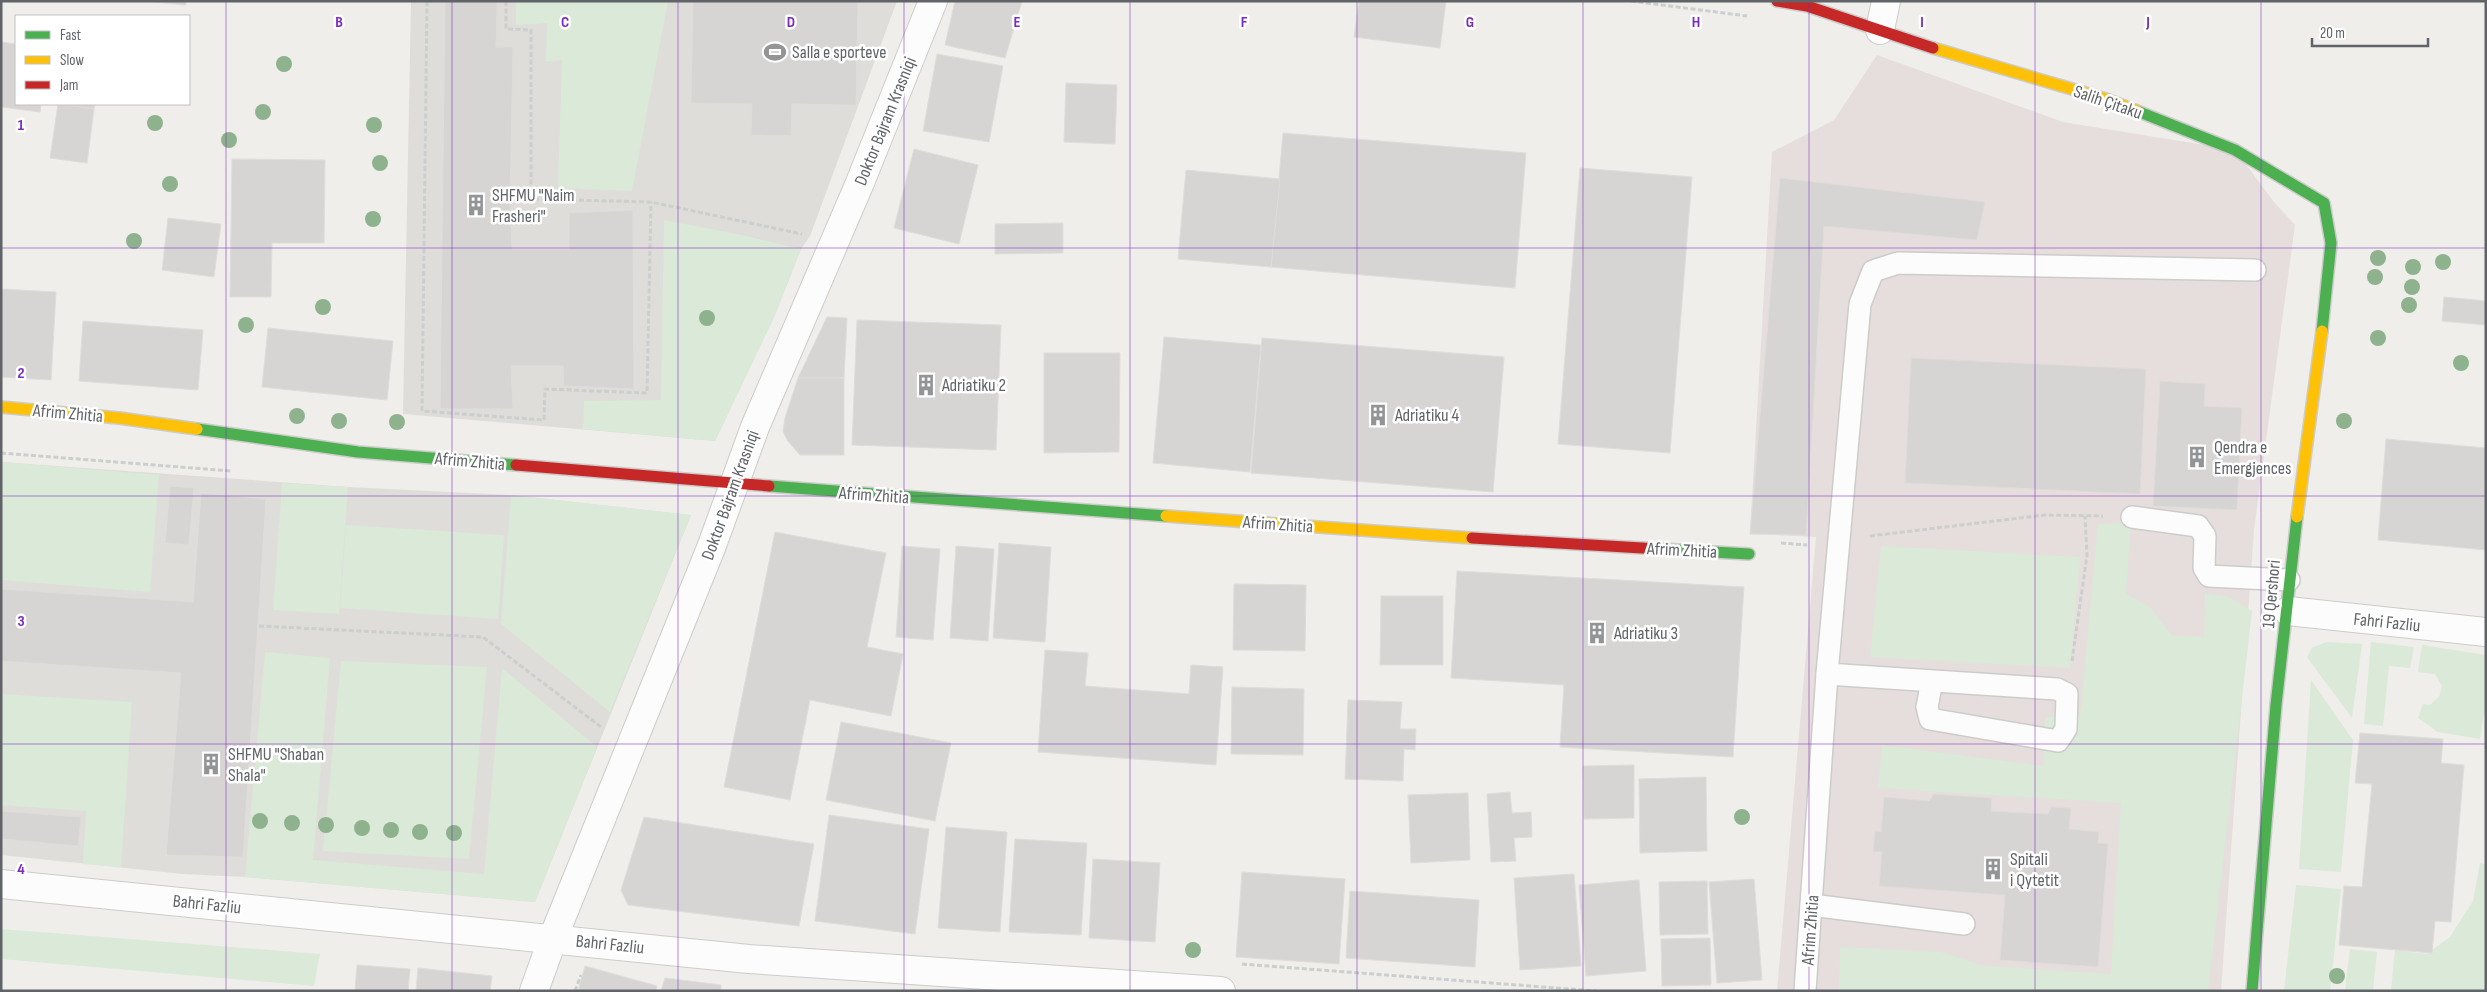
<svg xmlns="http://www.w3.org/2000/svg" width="2487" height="992" font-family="'Sofia Sans Condensed',sans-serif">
	<rect width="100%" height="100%" fill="#efeeea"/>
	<g fill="#dfddd9">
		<polygon points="411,1 897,1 810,236 801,249 775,315 715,441 403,414"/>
		<polygon points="1,462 348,487 511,495 691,515 535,902 245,877 183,874 1,855"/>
	</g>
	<polygon fill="#e6dedc" points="1877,55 2063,122 2235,150 2274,202 2295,225 2254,530 2221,991 1777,991 1816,537 1750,534 1772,152 1834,120"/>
	<g fill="#dae9d8">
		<polygon points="516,1 668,1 632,191 558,188 562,60 546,62 547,23 516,25"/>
		<polygon points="664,220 742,235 801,249 775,315 715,441 583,429 584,401 661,400"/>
		<polygon points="1,462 159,475 150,592 1,580"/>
		<polygon points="282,483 348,487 339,614 273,610"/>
		<polygon points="511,495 691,515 610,712 501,624"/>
		<polygon points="2131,522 2126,594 2150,607 2171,635 2204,637 2205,593 2229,597 2252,611 2208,991 1839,991 1840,947 1941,952 1985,966 2111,974 2121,803 1878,788 1882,745 2044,766 2045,717 2080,717 2098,524"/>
		<polygon points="346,525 504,535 498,619 340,608"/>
		<polygon points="1881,546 2080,557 2070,668 1870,657"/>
		<polygon points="2326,642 2362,644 2352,718 2307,657 2312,648"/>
		<polygon points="2371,642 2414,647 2410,668 2389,666 2383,726 2364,724"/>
		<polygon points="2422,645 2486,655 2486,701 2480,739 2438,732 2418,718 2423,704 2430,705 2439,697 2442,686 2435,674 2418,672"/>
		<polygon points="265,652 330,658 313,860 484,874 502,668 597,747 535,902 245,877"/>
		<polygon points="341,661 487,667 469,859 323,851"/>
		<polygon points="2311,680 2353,740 2341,872 2299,869"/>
		<polygon points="1,694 132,702 121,867 83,864 86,811 1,805"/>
		<polygon points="2480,863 2486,865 2486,991 2391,991 2395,950 2427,954 2450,937 2473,901"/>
		<polygon points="2296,885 2341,889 2330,991 2284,991"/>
		<polygon points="1,929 320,954 314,986 1,959"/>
		<polygon points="2350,949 2377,952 2373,991 2345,991"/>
	</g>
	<g fill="#d6d5d3" stroke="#deddda">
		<polygon points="144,1 186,1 186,5"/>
		<polygon points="445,1 497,1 496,47 513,47 510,200 512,249 569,249 569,213 633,210 634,389 564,386 563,366 511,366 513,409 440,409"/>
		<polygon points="693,1 858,1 856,105 792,104 791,136 751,135 752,104 691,103"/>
		<polygon points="955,1 1022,1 1005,58 945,45"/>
		<polygon points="1359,1 1446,1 1440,48 1354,37"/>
		<polygon points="1,42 16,44 16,104 41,104 40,112 1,107"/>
		<polygon points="937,54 1003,66 989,142 923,131"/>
		<polygon points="1066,83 1117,85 1115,144 1064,142"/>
		<polygon points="52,104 95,104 94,109"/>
		<polygon points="58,104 94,109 87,163 50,158"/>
		<polygon points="1283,133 1526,153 1515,288 1271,267"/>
		<polygon points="914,149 978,165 959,244 894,228"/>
		<polygon points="232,159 325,160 324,243 272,243 271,297 230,297"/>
		<polygon points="1580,168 1692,177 1670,453 1558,444"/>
		<polygon points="1186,170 1280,179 1271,267 1178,259"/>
		<polygon points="1780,178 1985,202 1977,240 1824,226 1806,535 1750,534"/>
		<polygon points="168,218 221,224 214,277 162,270"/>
		<polygon points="1063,223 1063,253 995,254 995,224"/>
		<polygon points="1,289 56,292 51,380 1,377"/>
		<polygon points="2444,297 2486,301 2486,325 2442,321"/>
		<polygon points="827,317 847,318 844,378 798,378"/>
		<polygon points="857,320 1001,325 996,450 852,445"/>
		<polygon points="83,321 203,330 198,390 79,381"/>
		<polygon points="268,328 393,341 387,400 262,387"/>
		<polygon points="1164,337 1261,345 1250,472 1153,463"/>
		<polygon points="1262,338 1504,357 1493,492 1251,473"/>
		<polygon points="1044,353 1120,353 1119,452 1044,453"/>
		<polygon points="1911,358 2146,369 2140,494 1905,483"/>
		<polygon points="798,378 844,378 844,455 800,455 787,440 783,431 785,418"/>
		<polygon points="2160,381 2205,384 2204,406 2242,408 2237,510 2153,506"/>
		<polygon points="2386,439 2486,448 2486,550 2378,540"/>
		<polygon points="170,486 194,488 189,545 165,543"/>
		<polygon points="201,493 266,499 243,857 166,855 181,673 1,661 1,589 193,602"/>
		<polygon points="775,532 886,553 867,647 903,654 891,716 810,700 790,800 724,787"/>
		<polygon points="999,543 1051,547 1045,642 993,638"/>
		<polygon points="902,546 940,549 933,640 896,637"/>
		<polygon points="956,546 994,549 988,641 950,638"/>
		<polygon points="1457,571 1744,587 1733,757 1560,747 1564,685 1451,678"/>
		<polygon points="1234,584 1306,585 1305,651 1233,650"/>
		<polygon points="1381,596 1443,596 1443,665 1380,665"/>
		<polygon points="1045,650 1088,653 1085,686 1189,694 1191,665 1223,667 1216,765 1038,752"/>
		<polygon points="1232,687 1304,689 1303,755 1231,754"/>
		<polygon points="1348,700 1402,702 1400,729 1416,729 1415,750 1404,749 1403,781 1345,779"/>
		<polygon points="841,722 951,743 935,821 826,800"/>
		<polygon points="2360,733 2443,739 2441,763 2464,765 2451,922 2435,921 2432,953 2339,945 2344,886 2362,887 2372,784 2355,783"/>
		<polygon points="1634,765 1634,818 1584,819 1583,766"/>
		<polygon points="1706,777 1707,851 1640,853 1639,779"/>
		<polygon points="1510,792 1512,813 1531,812 1532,837 1514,838 1516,861 1491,862 1487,794"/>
		<polygon points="1468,793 1470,860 1411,863 1408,795"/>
		<polygon points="1934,794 1992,798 1991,811 2048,814 2051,807 2071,808 2069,829 2099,832 2098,843 2108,844 2098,967 2000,960 2005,895 1879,886 1882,852 1873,852 1875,831 1881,832 1884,797 1929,801"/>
		<polygon points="1,811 81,817 78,846 1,839"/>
		<polygon points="829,815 929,829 915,934 815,921"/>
		<polygon points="644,817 814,844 799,926 628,905 621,890"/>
		<polygon points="946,827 1007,832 1000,932 938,928"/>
		<polygon points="1015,839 1087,843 1081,935 1009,932"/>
		<polygon points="1093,859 1160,863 1155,942 1089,938"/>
		<polygon points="1242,872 1345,879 1339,964 1236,957"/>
		<polygon points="1574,874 1581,966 1520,970 1514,878"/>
		<polygon points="1754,879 1762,980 1717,983 1709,882"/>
		<polygon points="1639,880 1646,971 1586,976 1579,885"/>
		<polygon points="1707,881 1708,934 1660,935 1659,882"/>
		<polygon points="1350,891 1479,900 1475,967 1346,958"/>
		<polygon points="1710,938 1711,985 1662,986 1661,939"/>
		<polygon points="357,965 410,969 408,991 355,991"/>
		<polygon points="585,966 657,986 656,991 578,991"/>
		<polygon points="418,968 492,976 490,991 416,991"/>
		<polygon points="665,978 721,985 721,991 661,991"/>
	</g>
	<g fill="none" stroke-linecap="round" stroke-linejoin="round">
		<g stroke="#cccccb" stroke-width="24">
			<g id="lane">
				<polyline points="2132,517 2198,526 2205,536 2204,568 2209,576 2289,580"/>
				<polyline points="1827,674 2057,689 2067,694 2066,729 2058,741 1930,719 1927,707 1932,681"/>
				<polyline points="1811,905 1964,924"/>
				<polyline points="1805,991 1827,674 1860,304 1873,271 1898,263 2255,270"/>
			</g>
		</g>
		<g stroke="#cccccb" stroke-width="30">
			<g id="street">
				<polyline points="1880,30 1886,1"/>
				<polyline points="2288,611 2486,632"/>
				<polyline points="1,884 749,959 1221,991"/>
				<polyline points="534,991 553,938 711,548 755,427 859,185 933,1"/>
			</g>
		</g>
		<g stroke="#cccccb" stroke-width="14">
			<g id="fast">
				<polyline points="2137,111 2235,150 2324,203 2331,243 2322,331"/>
				<polyline points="197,429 358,452 516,465"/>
				<polyline points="769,486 1166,516"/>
				<polyline points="1659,549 1749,554"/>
				<polyline points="2252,991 2276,705 2297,517"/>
			</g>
		</g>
		<g stroke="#cccccb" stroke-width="14">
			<g id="slow">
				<polyline points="1933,48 2106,99 2137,111"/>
				<polyline points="1,407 119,418 197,429"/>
				<polyline points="1166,516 1472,538"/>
				<polyline points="2297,517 2322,331"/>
			</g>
		</g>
		<g stroke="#cccccb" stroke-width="14">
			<g id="jam">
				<polyline points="1777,1 1807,6 1933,48"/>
				<polyline points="516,465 769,486"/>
				<polyline points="1472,538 1659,549"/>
			</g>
		</g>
		<g stroke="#cbcfcd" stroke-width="3" stroke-dasharray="5 2.5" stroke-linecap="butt">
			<polyline points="427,1 422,411 544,420 545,389 647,393 651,202"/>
			<polyline points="506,1 506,29 531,30 531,199 651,202 802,234"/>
			<polyline points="1631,1 1747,16"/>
			<polyline points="1,453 231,471"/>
			<polyline points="1870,536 2045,515 2103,516"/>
			<polyline points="1781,543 1807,545"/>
			<polyline points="259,626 483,637 601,727"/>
			<polyline points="2072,661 2087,555 2085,516"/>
			<polyline points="1242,964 1596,991"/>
			<polyline points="575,991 581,975"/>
		</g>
		<use href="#lane" stroke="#fdfcfc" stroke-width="21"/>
		<use href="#street" stroke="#fdfcfc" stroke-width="28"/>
		<use href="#fast" stroke="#4caf50" stroke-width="11"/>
		<use href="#slow" stroke="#ffc107" stroke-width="11"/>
		<use href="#jam" stroke="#c62828" stroke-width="11"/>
	</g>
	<g fill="#8db28d">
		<circle cx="284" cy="64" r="8"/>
		<circle cx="263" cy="112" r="8"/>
		<circle cx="155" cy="123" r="8"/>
		<circle cx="374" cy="125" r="8"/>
		<circle cx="229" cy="140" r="8"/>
		<circle cx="380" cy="163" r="8"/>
		<circle cx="170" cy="184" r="8"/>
		<circle cx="373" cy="219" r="8"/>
		<circle cx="134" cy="241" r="8"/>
		<circle cx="2378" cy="258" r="8"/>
		<circle cx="2443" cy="262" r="8"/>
		<circle cx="2413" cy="267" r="8"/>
		<circle cx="2375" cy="277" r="8"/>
		<circle cx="2412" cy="287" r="8"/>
		<circle cx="2409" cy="305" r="8"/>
		<circle cx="323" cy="307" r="8"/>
		<circle cx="707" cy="318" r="8"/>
		<circle cx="246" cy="325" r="8"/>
		<circle cx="2378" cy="338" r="8"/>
		<circle cx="2461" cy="363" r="8"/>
		<circle cx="297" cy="416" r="8"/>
		<circle cx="339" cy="421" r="8"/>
		<circle cx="2344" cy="421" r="8"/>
		<circle cx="397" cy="422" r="8"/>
		<circle cx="1742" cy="817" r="8"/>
		<circle cx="260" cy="821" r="8"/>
		<circle cx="292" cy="823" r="8"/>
		<circle cx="326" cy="825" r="8"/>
		<circle cx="362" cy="828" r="8"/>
		<circle cx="391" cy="830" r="8"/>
		<circle cx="420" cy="832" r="8"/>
		<circle cx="454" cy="833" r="8"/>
		<circle cx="1193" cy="950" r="8"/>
		<circle cx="2337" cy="976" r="8"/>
	</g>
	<path fill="none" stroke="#7b2cbf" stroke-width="1" stroke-opacity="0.55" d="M226,1V991M452,1V991M678,1V991M904,1V991M1130,1V991M1357,1V991M1583,1V991M1809,1V991M2035,1V991M2261,1V991M1,248H2486M1,496H2486M1,744H2486"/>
	<defs>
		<g id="stadium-bare" transform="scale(1.725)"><path d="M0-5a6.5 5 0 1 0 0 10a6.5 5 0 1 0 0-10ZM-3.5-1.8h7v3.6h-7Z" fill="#929495" stroke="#fff" stroke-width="2.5" paint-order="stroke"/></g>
		<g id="building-bare" transform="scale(1.725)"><path d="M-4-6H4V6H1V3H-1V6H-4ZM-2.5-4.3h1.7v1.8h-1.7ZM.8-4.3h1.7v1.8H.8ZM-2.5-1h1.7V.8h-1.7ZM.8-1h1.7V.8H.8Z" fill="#929495" stroke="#fff" stroke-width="2.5" paint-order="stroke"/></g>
	</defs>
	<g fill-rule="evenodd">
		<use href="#stadium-bare" x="775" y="52"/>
		<use href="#building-bare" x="476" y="205"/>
		<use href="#building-bare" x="926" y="385"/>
		<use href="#building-bare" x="1378" y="415"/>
		<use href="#building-bare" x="2197" y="457"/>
		<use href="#building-bare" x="1597" y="633"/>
		<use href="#building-bare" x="211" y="764"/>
		<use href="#building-bare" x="1993" y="869"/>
	</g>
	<g text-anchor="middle" stroke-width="5" stroke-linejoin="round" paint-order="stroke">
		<g font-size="18" fill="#606367" stroke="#fff" text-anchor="start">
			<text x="792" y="58">Salla e sporteve</text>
			<text x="492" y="201">SHFMU "Naim<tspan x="492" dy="21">Frasheri"</tspan></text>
			<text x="942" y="391">Adriatiku 2</text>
			<text x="1395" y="421">Adriatiku 4</text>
			<text x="2214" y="453">Qendra e<tspan x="2214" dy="21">Emergjences</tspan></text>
			<text x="1614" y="639">Adriatiku 3</text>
			<text x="228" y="760">SHFMU "Shaban<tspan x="228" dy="21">Shala"</tspan></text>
			<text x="2010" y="865">Spitali<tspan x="2010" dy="21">i Qytetit</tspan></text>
		</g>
		<g font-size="18" fill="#606367" stroke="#fff">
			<text transform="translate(2108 102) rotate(19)" y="6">Salih Çitaku</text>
			<text transform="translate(885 121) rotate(-68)" y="6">Doktor Bajram Krasniqi</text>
			<text transform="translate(68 413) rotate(5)" y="6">Afrim Zhitia</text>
			<text transform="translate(470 461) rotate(5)" y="6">Afrim Zhitia</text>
			<text transform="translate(730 495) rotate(-70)" y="6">Doktor Bajram Krasniqi</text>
			<text transform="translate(874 495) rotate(4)" y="6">Afrim Zhitia</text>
			<text transform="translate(1278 524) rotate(4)" y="6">Afrim Zhitia</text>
			<text transform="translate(1682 550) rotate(3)" y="6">Afrim Zhitia</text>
			<text transform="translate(2271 594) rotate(-85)" y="6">19 Qershori</text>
			<text transform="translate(2387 622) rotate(6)" y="6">Fahri Fazliu</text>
			<text transform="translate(207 904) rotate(6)" y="6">Bahri Fazliu</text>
			<text transform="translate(1810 930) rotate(-86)" y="6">Afrim Zhitia</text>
			<text transform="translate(610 944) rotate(6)" y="6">Bahri Fazliu</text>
		</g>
	</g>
	<g font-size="16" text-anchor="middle" font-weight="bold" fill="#7b2cbf" stroke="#fff" stroke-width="5" stroke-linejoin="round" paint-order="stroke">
		<text x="339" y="27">B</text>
		<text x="565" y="27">C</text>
		<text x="791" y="27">D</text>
		<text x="1017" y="27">E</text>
		<text x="1244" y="27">F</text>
		<text x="1470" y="27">G</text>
		<text x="1696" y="27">H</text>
		<text x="1922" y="27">I</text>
		<text x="2148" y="27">J</text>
		<text x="21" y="130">1</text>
		<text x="21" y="378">2</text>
		<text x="21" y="626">3</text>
		<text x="21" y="874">4</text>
	</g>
	<rect width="2487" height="992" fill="none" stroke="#606367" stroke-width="5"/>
	<rect x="15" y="15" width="175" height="90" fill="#ffffff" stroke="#bfc1c2"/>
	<rect x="25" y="31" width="25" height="8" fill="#4caf50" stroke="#bfc1c2"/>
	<text x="60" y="40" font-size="15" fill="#606367">Fast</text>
	<rect x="25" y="56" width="25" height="8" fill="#ffc107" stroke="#bfc1c2"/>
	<text x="60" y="65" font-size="15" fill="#606367">Slow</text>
	<rect x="25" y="81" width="25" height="8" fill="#c62828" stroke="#bfc1c2"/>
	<text x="60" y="90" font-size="15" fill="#606367">Jam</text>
	<path d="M2312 38v8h116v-8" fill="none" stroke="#606367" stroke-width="2.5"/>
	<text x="2320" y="38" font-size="15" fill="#606367" stroke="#ffffff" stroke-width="4" paint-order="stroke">20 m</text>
</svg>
